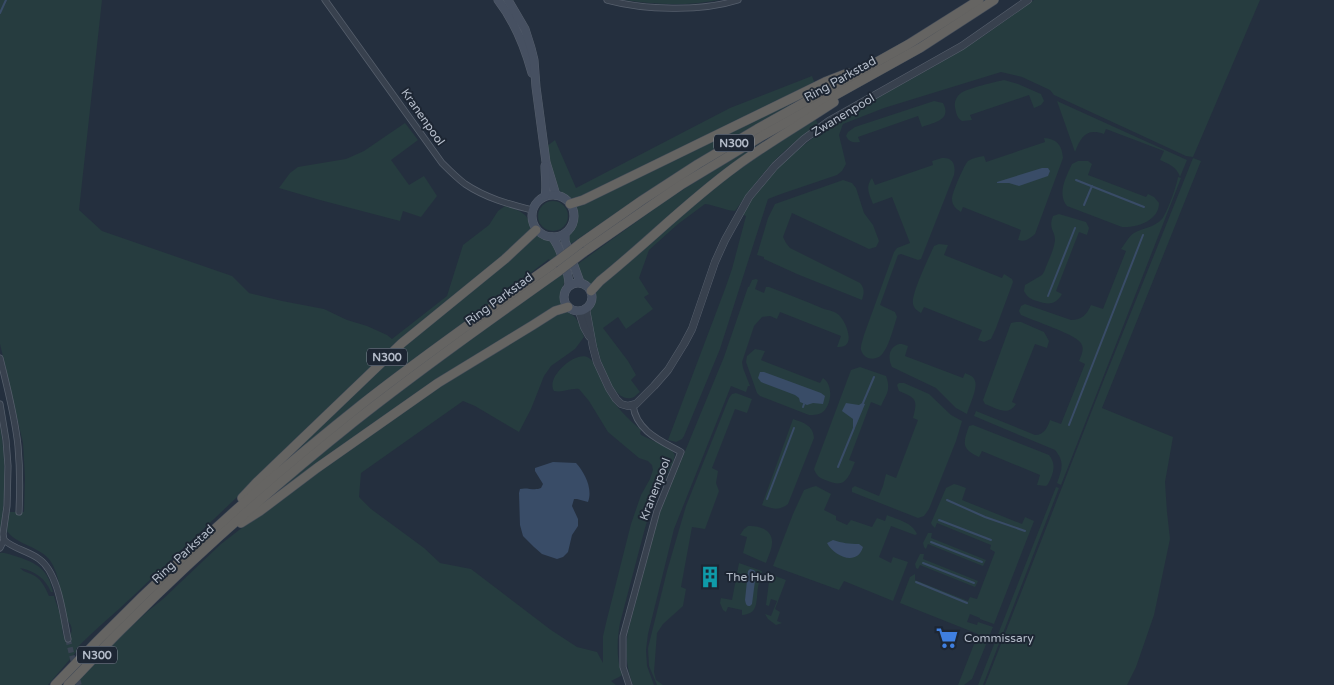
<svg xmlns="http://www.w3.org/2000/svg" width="1334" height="685" font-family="'Varela Round',sans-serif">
	<rect width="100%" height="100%" fill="#242f3e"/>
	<g fill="#263c3f">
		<path d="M0,0H102L79,210L102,231L232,276L249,293L282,301L324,309L347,320L367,326L387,335L392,339L447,296L463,245L489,225L498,211L505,206C518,210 531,213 530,230L555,244L565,280L561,293L562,305L568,312L575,317L581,327L584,337L575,349L551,366L544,376L531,409L519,432L475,406L463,401L361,473L359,497L371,509L424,548L440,563L471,569L551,630L577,647L597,652L603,663V636L607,619L631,524L641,495L650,479L653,470L652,465L648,461L639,458L608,432L589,401L579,389C570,388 563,393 554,391C545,377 577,349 589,358C598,364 602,383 607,392C616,407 628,419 641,430L640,433L641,435L671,449L675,455L673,463L654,499L645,528L620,623C617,640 616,658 622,675L619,677L611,681L616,685H73L104,652L148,611L163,599L221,544L252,520L258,506L320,454L398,393L484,328L557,278L549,259L455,330L259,485L255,480C214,519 173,558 132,597C114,614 94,630 76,649L77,651L48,685H0V553C6,552 10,555 15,556C37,563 48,569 53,592H51C45,578 35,571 20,568C24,572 26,572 31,574C41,578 45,587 49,596H54C56,604 60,612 62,620C63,628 61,634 66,640C70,637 73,631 71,626C70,622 66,620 65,616C61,598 60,570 47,557C36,546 16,544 7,531L9,512H24L25,478L23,443L0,344Z"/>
		<path d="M625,0H719C688,6 656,5 625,0Z"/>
		<path d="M1034,0H1260L1193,157L1186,156L1054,95L1050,90L1022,77L1001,72L884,108L843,124L839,135L846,164L842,171L837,175L781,194L768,199L720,349L684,436L682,439L676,442L668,440L725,289L732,269L746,216L742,214C751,201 760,186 771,174C822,122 890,93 952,56C981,39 1007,19 1034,0Z"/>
		<polygon points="812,76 815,84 576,200 568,198 556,187 547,146 555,140 576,188 730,108"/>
		<path d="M1004,80L1018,84L1041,94L1044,101L1041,105L1034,108L1029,95L970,115L972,120L962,121C957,118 956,113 955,107C954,102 956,97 961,93C969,88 994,82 1004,80Z"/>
		<path d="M814,93L678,172L569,245C567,233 577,227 577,215C577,212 576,210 575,207L782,106Z"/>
		<path d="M934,101L943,103C952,120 935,122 922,127L918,116L858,137L860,142C853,143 849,142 846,136L848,132L855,127Z"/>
		<path d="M1057,101L1187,160L1180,177C1177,167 1169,164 1160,160L1164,151L1106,129L1104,134C1086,128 1081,137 1075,152Z"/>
		<path d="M815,117L818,125C804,135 789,146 776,159C761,175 748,193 735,211C724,210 715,205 705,204L678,224L649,250L639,278L649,294L644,297L653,309L626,329L618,317L603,328L628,361L636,375L631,380L640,392C637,394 634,398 631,398C607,403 593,333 590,316C590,311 592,309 594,304C596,298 595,292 598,286L744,163Z"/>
		<polygon points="405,123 418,140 391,160 409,185 424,176 437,196 421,217 403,211 400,221 320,200 279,188 290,173 298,167 346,159 364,151"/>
		<polygon points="777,134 591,286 582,280 575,266 668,199 737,156"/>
		<path d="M1044,138C1057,139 1062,145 1063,158L1035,234C1029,239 1026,242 1018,240L1021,230L963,207L961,212C956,209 952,205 952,199C952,193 964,165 968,161C973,158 978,157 984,156L986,162L1045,142Z"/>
		<path d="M942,158C953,157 956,165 954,175L921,259L918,260L901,254L898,255L880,305L895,312L897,317C894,326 889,346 883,353C878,361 864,361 861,350C860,346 863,340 864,335L894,252L897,248L910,243L892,197L873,204C869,194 865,187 872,178L875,185L933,165L932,161Z"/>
		<polygon points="1193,158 1201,161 1102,408 1173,437 1165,482 1167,512 1170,539 1154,615 1136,667 1127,685 985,685 1103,382"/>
		<path d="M1078,161H1088L1092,164L1088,175L1146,197L1148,194L1154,197L1159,203C1159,221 1136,228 1122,227L1067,206C1057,193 1066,177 1072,164Z"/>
		<path d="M1178,177L1181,178L1061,485L1057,483C1062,469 1065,462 1055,450L974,416L976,411L1035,435C1044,435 1048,427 1050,420L1061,424L1085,364L1079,361C1082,354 1085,348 1080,342C1074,334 1032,320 1021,315L1019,311L1021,306L1025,304L1071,320C1082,320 1087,314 1091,305L1103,309L1126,251L1121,249C1125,244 1129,236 1134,233C1143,228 1155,227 1162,219C1167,213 1177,185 1178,177Z"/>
		<path d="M843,180L852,183L856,188L864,213L873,225L879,241L876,247L869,249L792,213L783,237L786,243L790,248L860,283C865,289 864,293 862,300L797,274L764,259V257L757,255L768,218L775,204Z"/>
		<circle cx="553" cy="216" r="15"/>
		<path d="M1059,214L1086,222L1089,228L1087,235L1079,232L1056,291L1062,294C1056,305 1048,305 1037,301C1030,299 1027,297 1024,291L1025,285L1042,275L1044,272C1047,263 1054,251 1055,240C1055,230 1048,229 1053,216Z"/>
		<path d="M939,244L948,245L944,255L1002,278L1004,274L1012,279L1013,282L996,328L991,339L984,342L978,340L982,330L924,307L921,313C918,311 914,309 913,304C911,294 929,257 934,246Z"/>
		<path d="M756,279L758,280L755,289L764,293L766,287H769C787,294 806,301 824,309C829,310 836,312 839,315C847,323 857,349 837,347L841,336L780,312L777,319L770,316L762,317L754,326L742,362L743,368L750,386H748L746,392L731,386L674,529L648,634L646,650L647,666L654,685H633C626,666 625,652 628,631L660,512L724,357L748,287H749L752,280Z"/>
		<path d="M1016,322H1021L1044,332L1049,341L1047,348L1035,344L1012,402L1016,404C1008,417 996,408 985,404L983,400L1011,323Z"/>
		<path d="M899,344H902L908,346L905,356L963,378L965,373C969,375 974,376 975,381C978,388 969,406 967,414L956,408L936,388L892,367C888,358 888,348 899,344Z"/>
		<path d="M755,349L765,351L761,360L820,383L823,378C833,385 832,402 824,411C820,415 814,415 809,415L760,396L757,393L746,362L747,356Z"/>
		<path d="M860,367L886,376C891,390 887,393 881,406L871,402L849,460L855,462C849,476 846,489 828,481C820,478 817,477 814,469L851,370Z"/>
		<path d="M899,383H904L929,394L951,415L962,421L956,441L929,509L924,516L918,518L852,492V488L855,486L879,496L883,486L886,474L896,478L918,420L913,418C918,399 916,398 899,391L897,385Z"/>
		<polygon points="736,393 752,399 747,413 735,409 712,468 718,471 716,483 719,491 705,529 692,527 681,587 686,589 683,606 663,624 657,633 654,672 656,680 663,685 657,685 649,666 648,648 667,571 686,506 729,398 732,394"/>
		<path d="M793,419C804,423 813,425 814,438L788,504C779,511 772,509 762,505Z"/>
		<path d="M973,425L1049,455C1057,465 1053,474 1048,484L1046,486L1037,485L1040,475L982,451L979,457C961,449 963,443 969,426Z"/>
		<path d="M0,426C7,463 5,499 0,536Z"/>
		<polygon points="954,484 958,485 966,488 962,500 1022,524 1025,517 1034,521 994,624 980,619 980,618 970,614 967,622 977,625 978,622 993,627 972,679 964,685 958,685 978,634 900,603 910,577 915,574 915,580 968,601 970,597 977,599 995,552 990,549 991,545 937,523 935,528 932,525 931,523 946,488"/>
		<path d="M816,486L831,494L824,510L836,516V520L847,525L851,520L872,527L877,518L885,521L887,515C898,520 912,522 917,534L915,535L891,526L879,557L891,563L893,557L908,562L893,601L844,581L839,590L773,566L793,514L804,490L812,487Z"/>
		<polygon points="1056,487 1059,488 983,685 978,685"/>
		<path d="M748,526C759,525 773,530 772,543C772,549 768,557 766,563L743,553L747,537L740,535L744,529Z"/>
		<polygon points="928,533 932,533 931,538 986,560 983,566 928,544 926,549 924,547 923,543"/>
		<polygon points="920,554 924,554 923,559 978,581 975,587 920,565 918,569 916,568 915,564"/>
		<path d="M739,563L762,571C761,577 759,582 758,587C756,601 759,614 742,615V610L728,607L726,612L723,610L720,603L721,598L732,600Z"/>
		<polygon points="770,574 786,580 775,609 780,612 777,621 782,623 776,625 768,619 765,614 771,616 777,601 771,599 769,606 766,605"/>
	</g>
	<g fill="#394c67">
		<polygon points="1042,168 1048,168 1050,171 1048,176 1019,186 1009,183 997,183 997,182"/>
		<polygon points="760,372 764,372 821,393 825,396 823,404 813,403 807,405 800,402 799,398 795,395 761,382 758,378"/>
		<polygon points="846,403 859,405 862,403 865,404 855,428 853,428 853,419 842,411"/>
		<path d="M553,462L576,463C585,473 593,489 588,502L577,499H574L572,506L578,519V526L572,535L568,552L563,557L557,559L542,554L534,547L523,536L520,525L519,493L520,489C527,487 534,491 541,488L543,484L535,471V468Z"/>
		<path d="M833,540C842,543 849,544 859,544L863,547C857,567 834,556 827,543Z"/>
		<path d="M750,569L754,570L756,573L752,604L750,606C746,606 746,604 745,600L748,571Z"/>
	</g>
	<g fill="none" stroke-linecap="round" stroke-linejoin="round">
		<g stroke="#394c67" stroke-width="2">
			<polyline points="0,13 6,0"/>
			<polyline points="1076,180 1144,207"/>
			<polyline points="1084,205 1092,186"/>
			<polyline points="1048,296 1075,228"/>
			<polyline points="863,403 874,377"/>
			<polyline points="803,407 804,404"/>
			<polyline points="1069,425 1143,235"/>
			<polyline points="838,467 854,428"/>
			<polyline points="767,499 794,428"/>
			<polyline points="947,500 985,517 1025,531"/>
			<polyline points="939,520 991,540"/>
			<polyline points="931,542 982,562"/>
			<polyline points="923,563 974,583"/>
			<polyline points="916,582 967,603"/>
		</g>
		<polyline stroke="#3a4453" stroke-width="5.5" stroke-dasharray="5.5 3" stroke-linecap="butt" points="68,639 79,685"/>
		<g stroke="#565f6c" stroke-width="7">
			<g id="minor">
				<path d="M325,0L442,163C449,170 457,178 465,184C486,198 508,204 532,210"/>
				<path d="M607,0C644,10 701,12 738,0"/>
				<path d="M0,358C7,387 15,416 18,446C20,468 20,490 19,512"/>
				<polyline points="0,404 6,440 8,466 7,506 3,534 4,540 0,548"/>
				<path d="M4,540C14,549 28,551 39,559C59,573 63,616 68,639"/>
				<path d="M629,685L623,667V636L657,511L681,452C661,441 636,431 633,405"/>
			</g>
		</g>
		<g stroke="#565f6c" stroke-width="8">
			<g id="tertiary">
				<polyline points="586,309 593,347 597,362 609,388 616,399 621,404 628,406 636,404 654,386 668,370 684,344 692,329 715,262 725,240 749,197 775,166 804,139 829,121 962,46 1028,0"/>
				<polyline points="579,311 584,327 589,336"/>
			</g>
		</g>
		<g stroke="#565f6c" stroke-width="9">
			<g id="secondary">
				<path d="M498,0C515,22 525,47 532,73"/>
				<polyline points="508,0 525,29 531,48 534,60 536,87 546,162 556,195"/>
				<circle cx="553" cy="216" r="21"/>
				<path d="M545,196C547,187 545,176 545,166"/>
				<polyline points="565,234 565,241 580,282"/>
				<path d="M552,237C560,247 569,273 569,285"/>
				<circle cx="578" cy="297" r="14"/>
			</g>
		</g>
		<g stroke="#434c59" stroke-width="10">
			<g id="trunk">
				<polyline points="570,204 583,200 825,82 848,73"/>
				<polyline points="581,243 641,201 698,164 757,129 909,44 979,0"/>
				<polyline points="584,252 646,209 681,185 762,136 920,48 994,0"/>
				<path d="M591,291L600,281C646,244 687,202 735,167C766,144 801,124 834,102"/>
				<polyline points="242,498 257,482 402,343 505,259 536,230"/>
				<polyline points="241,523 260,511 317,468 438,383 533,325 555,311 568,307"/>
				<path d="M55,685C150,584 253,491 361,405C424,355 491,309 556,262"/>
				<path d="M68,685C88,665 106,644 126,625C198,553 275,485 355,421C421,369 490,320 559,271"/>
			</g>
		</g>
		<use href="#minor" stroke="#38414e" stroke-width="5.5"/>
		<use href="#tertiary" stroke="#38414e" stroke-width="7"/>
		<use href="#secondary" stroke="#465061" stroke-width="8"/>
		<use href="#trunk" stroke="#656462" stroke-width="9"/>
		<g stroke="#434c59" stroke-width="10" stroke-linecap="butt">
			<g id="trunk-bridge">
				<polyline points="556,262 581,243"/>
				<polyline points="559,271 584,252"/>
			</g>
		</g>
		<use href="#trunk-bridge" stroke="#656462" stroke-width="9"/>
	</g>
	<defs>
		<g id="building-bare" transform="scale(1.725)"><path d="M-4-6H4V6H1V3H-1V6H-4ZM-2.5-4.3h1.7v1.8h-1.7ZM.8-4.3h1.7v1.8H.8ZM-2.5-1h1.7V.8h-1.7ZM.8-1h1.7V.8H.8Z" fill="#0f9aa8" stroke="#1d2633" stroke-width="2.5" paint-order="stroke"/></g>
		<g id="supermarket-bare" transform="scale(1.725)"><path d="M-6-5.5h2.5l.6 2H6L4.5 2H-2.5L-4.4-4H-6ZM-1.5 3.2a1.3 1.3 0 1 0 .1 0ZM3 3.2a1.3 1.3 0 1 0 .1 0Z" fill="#3f7fe0" stroke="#1d2633" stroke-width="2.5" paint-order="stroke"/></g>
	</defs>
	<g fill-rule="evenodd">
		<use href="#building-bare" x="710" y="577"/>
		<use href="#supermarket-bare" x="947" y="638"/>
	</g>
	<g text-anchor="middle" stroke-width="4" stroke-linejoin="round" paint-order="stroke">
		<g fill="#1d2633" stroke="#878f9c" stroke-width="1">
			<rect x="714" y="134.5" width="40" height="17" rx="4"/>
			<rect x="367" y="348.5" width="40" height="17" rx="4"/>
			<rect x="77" y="646.5" width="40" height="17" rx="4"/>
		</g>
		<g font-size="11" font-weight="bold" fill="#b4bcc9">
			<text x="734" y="147">N300</text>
			<text x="387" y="361">N300</text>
			<text x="97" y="659">N300</text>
		</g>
		<g font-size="12" fill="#b4bcc9" stroke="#1d2633">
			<text transform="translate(840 79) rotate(-29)" y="4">Ring Parkstad</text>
			<text transform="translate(843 115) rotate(-31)" y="4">Zwanenpool</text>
			<text transform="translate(423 117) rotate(55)" y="4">Kranenpool</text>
			<text transform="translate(499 299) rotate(-36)" y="4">Ring Parkstad</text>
			<text transform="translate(655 489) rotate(-69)" y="4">Kranenpool</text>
			<text transform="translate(183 554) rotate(-43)" y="4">Ring Parkstad</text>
		</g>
		<g font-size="12" fill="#b4bcc9" stroke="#1d2633" text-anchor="start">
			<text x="726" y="581">The Hub</text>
			<text x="964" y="642">Commissary</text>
		</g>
	</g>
</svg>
